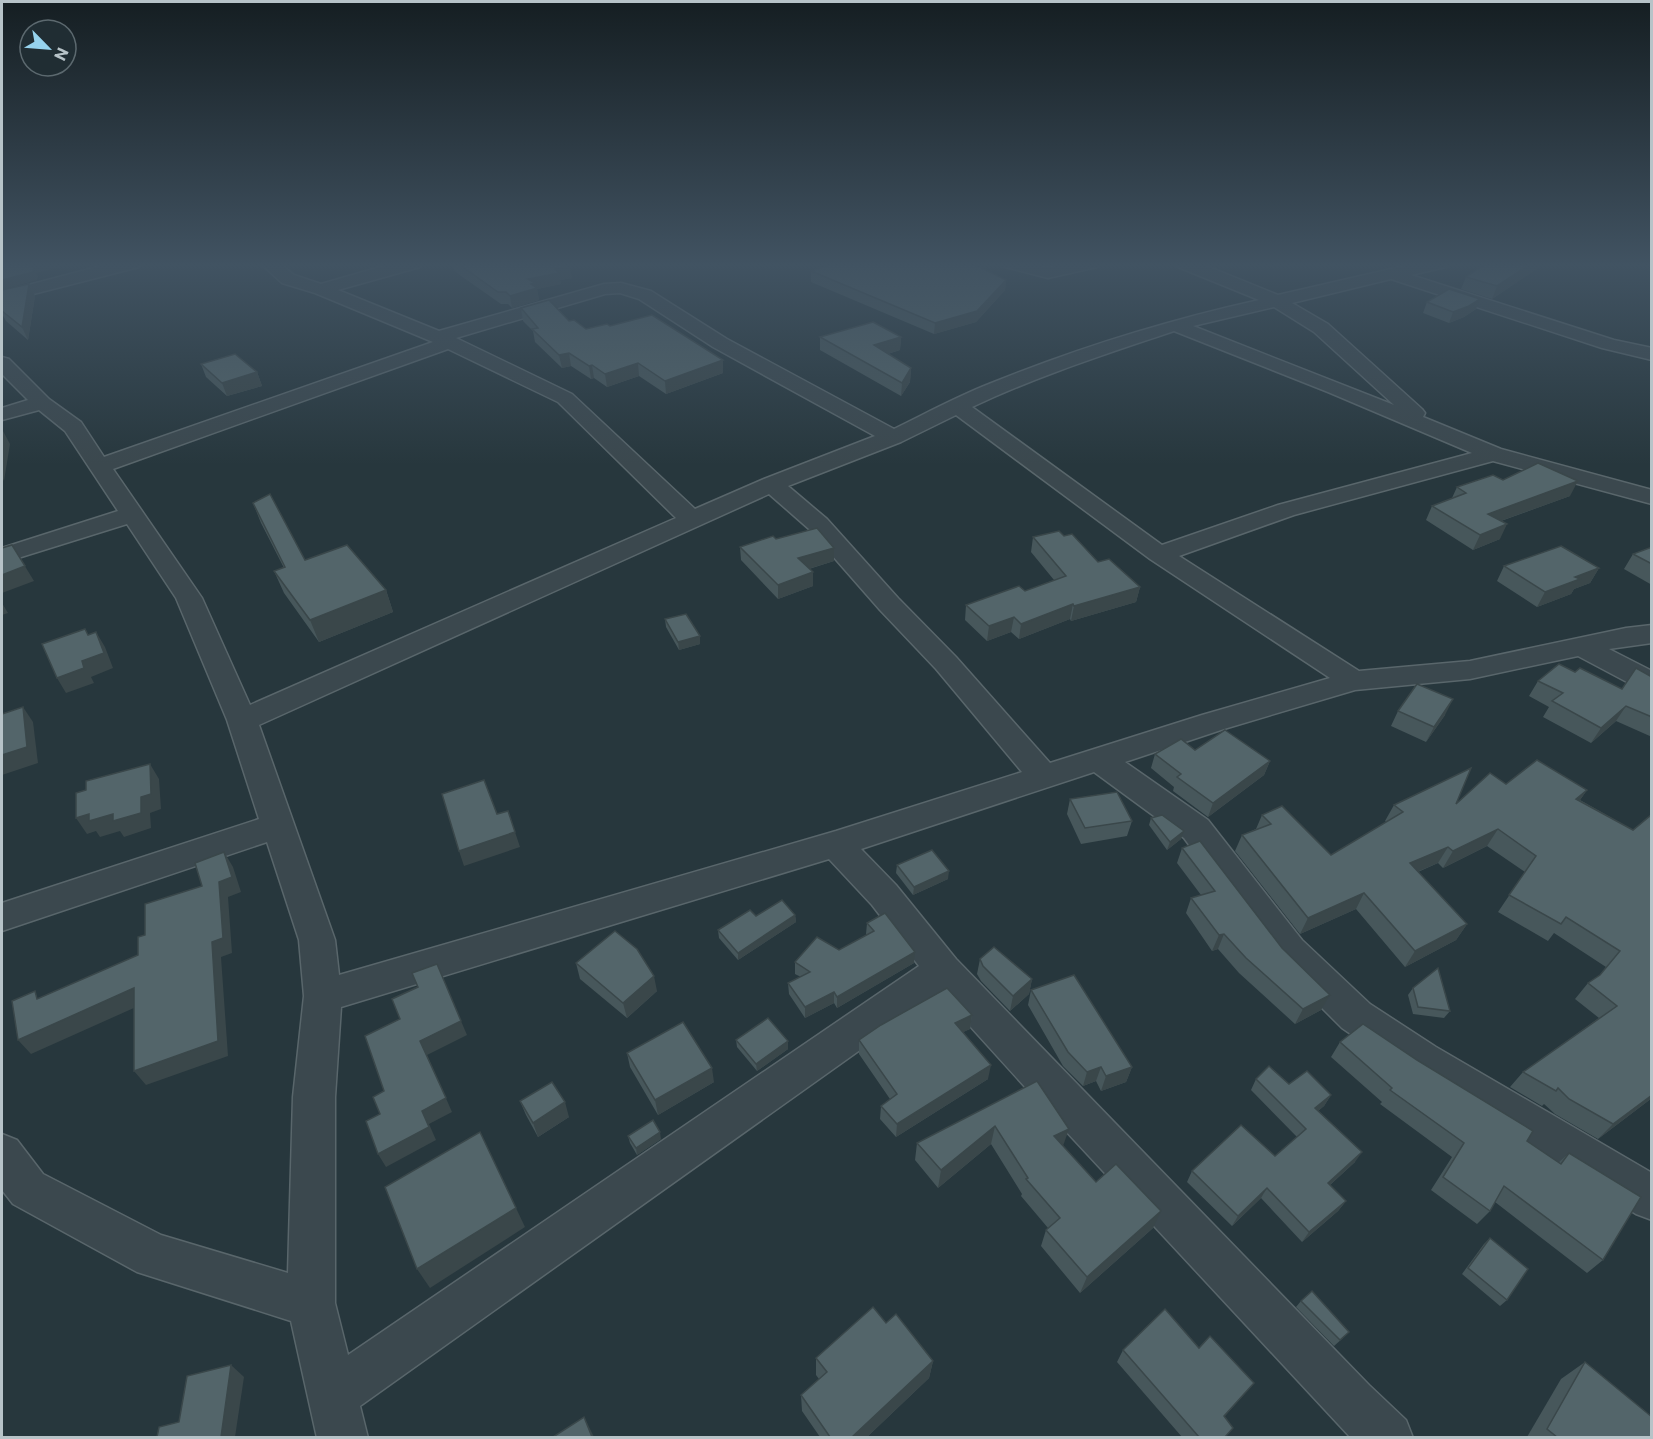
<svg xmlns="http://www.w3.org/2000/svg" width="1653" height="1439" font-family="Commissioner,sans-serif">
	<rect width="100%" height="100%" fill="#27373d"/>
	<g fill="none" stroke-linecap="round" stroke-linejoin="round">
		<g stroke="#59666b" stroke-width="3">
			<g id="minor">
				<polygon points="112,263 141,263 139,267 2,302 2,292"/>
				<path d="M260,263H279L294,275L321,284L394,263H422L420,267L338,290L439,331L604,284L621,283L651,291L727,339L894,429C925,414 956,397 989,384C1078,348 1165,321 1259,300L1178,267L1176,263H1199L1278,295L1417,263H1448L1446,267L1411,275L1614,340L1652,348V360L1602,348L1391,279L1292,303L1328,324L1422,409L1425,413L1423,417L1501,449L1652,490V504L1493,461L1294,515L1179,556L1359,671L1470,661L1626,628L1652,625V643L1609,649L1652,671V692L1642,690L1578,656L1470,679L1355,690L1224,729L1125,762L1208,820L1302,940L1370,1004L1436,1047L1652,1173V1220L1636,1214L1408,1073L1342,1028L1276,962L1184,838L1094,772L861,849L896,885L956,959L1369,1385L1406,1420L1413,1438H1351L1036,1099L940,993L360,1406L368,1438H317L291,1321L137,1272L13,1204L2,1190V1134L17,1140L43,1174L161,1235L288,1273L293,1097L304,996L299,940L267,842L2,931V903L259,819L227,720L176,598L127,524L2,563V548L118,511L65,431L39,410L2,420V408L28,400L2,374V357L9,359L49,399L81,422L104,457L433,342L315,293L282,283ZM620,293L639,299L713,347L875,436L764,479L695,509L572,394L456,338L605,294ZM1274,307L1314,332L1394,405L1193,326ZM1174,331L1328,392L1472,453L1278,505L1162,545L972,407C1037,376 1106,354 1174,331ZM448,349L558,402L676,518L250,705L202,598L113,469ZM956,415L1150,559L1330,678L1202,715L1050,763L956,657L898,598L827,519L788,486L901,442ZM769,494L809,529L880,610L936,669L1022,772L836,831L339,975L335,940L259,725ZM829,859L872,905L919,966L348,1355L335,1303V1097L341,1007Z"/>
				<polygon points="1003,263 1031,263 1048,268 1068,263 1099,263 1097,267 1048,278 1005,267"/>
			</g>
		</g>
		<use href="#minor" fill="#3b484e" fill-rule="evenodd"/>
	</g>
	<g fill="#47575b">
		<polygon points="453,263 567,263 572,278 560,280 561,284 537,289 539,300 512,308 508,304 501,304 454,271"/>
		<polygon points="985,263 985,270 1006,280 1005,290 976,322 934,334 811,282 811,271"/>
		<polygon points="1487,263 1545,263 1492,299 1461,289 1466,277"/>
		<polygon points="29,284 35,296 28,340 6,321 2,314 2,290"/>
		<polygon points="1427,302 1476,309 1464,317 1449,323 1423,313"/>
		<polygon points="521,308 569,321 586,329 610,326 723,360 723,373 666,394 639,376 607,387 594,378 591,379 571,366 562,368 535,342 533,331 523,321"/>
		<polygon points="820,337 901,337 900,350 888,354 911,368 910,382 901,396 820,350"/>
		<polygon points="201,364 257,372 262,386 227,396 206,377"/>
		<polygon points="1503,480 1570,496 1501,521 1500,539 1473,550 1426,520 1432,506 1452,498 1457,487"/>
		<polygon points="253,503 305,560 386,590 393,612 319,642 284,593 274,571 284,568 261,523"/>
		<polygon points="1064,536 1098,562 1140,587 1136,602 1071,621 1070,619 1019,639 1011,632 987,641 965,620 966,605 1025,591 1054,580 1031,552 1033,537"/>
		<polygon points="776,539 834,561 809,569 813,586 778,599 741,560 740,547"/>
		<polygon points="1652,547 1652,585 1624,569 1633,554"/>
		<polygon points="1504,566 1599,568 1590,583 1574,589 1571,594 1537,607 1497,581"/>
		<polygon points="665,619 700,644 679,650 666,627"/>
		<polygon points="1575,672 1622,689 1652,677 1652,737 1616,721 1591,743 1543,717 1549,707 1529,696 1538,681"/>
		<polygon points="1398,711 1445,715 1426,742 1391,726"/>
		<polygon points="1195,750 1270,761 1264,775 1208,817 1173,791 1174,787 1151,768 1155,754"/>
		<polygon points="1506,784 1587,790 1580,800 1633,830 1652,817 1652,1098 1598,1139 1555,1114 1544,1104 1542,1106 1510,1087 1523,1072 1599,1018 1575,999 1588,983 1600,975 1606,967 1554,933 1548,941 1498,912 1525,872 1487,846 1443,868 1438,863 1418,872 1467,924 1456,940 1405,967 1356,909 1300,934 1235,851 1242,835 1256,829 1262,815 1331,855 1386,822 1385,821 1394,805 1456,804"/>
		<polygon points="1070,799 1132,821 1127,836 1081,844 1067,814"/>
		<polygon points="1151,818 1181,839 1167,850 1149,825"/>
		<polygon points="1182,848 1321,1010 1295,1024 1239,973 1218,949 1212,951 1186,913 1191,898 1201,895 1177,863"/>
		<polygon points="897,865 948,879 913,895 896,873"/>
		<polygon points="795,915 796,922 738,960 719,938 718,930 756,916"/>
		<polygon points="867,923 914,963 837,1008 834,1003 805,1018 789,994 788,983 801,977 795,974 795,962 839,950 867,935 866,934"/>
		<polygon points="980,959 1032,979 1029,994 1010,1011 981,981 977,974"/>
		<polygon points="576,963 657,991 627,1018 580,979"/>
		<polygon points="1413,988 1450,1011 1444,1018 1413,1014 1408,995"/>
		<polygon points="1031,990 1132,1067 1126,1082 1101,1091 1096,1081 1083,1086 1063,1066 1028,1005"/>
		<polygon points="972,1015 970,1029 963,1032 988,1079 896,1137 880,1119 881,1106 890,1099 859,1054 859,1040"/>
		<polygon points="736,1040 788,1049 757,1071 737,1047"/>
		<polygon points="1340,1042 1527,1141 1558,1163 1569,1153 1603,1260 1587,1273 1495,1202 1490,1211 1477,1224 1431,1190 1452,1157 1380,1104 1382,1102 1331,1057"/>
		<polygon points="627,1053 714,1082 658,1115 630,1067"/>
		<polygon points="1256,1079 1289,1084 1331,1095 1324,1106 1318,1111 1355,1162 1330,1185 1346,1201 1338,1211 1302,1242 1261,1198 1232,1226 1187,1182 1192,1171 1275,1156 1297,1137 1251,1090"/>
		<polygon points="1037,1081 1063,1146 1096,1182 1153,1228 1080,1293 1041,1246 1046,1230 1048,1228 1021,1196 1022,1194 991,1144 938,1188 915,1160 917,1143"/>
		<polygon points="520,1101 569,1117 538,1137 526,1115"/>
		<polygon points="628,1136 661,1139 637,1155 630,1143"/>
		<polygon points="1490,1238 1507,1300 1500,1306 1462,1274 1484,1244"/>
		<polygon points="1301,1301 1343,1338 1334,1346 1296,1307"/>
		<polygon points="886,1323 933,1361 929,1378 867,1437 820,1437 802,1411 801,1395 819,1379 816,1375 816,1358"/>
		<polygon points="1199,1348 1254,1383 1224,1417 1225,1437 1182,1437 1117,1362 1123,1350"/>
		<polygon points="1585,1362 1652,1437 1527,1437 1561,1379"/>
	</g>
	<g fill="#3a474a">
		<polygon points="36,263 75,263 36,273 38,276 37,280 2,290 2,280 30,265"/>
		<polygon points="978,263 985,263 984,272 974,264"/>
		<polygon points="1532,263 1545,263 1492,299 1497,286"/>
		<polygon points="570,266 572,278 560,280 561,284 537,289 539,300 512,308 510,296 528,279 555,269"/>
		<polygon points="1006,280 1005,290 976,322 934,334 935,323"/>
		<polygon points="29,284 35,296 28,340 22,327"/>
		<polygon points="1480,299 1476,309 1464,317 1449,323 1453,312"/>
		<polygon points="901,337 900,350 874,358 874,345"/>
		<polygon points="569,353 571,366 562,368 559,355"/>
		<polygon points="723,360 723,373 666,394 665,381"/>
		<polygon points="638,363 639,376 607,387 605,374"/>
		<polygon points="592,365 594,378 591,379 589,366"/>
		<polygon points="911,368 910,382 901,396 902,383"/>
		<polygon points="257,372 262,386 227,396 222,383"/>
		<polygon points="3,431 10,444 4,481 2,477 2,439"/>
		<polygon points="1578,481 1570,496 1481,528 1488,514"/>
		<polygon points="1507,524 1500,539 1473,550 1480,535"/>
		<polygon points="12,545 34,581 2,593 2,575"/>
		<polygon points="834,548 834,561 798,572 798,558"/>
		<polygon points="1599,568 1590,583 1574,589 1571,594 1537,607 1545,592 1575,577"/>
		<polygon points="813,572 813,586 778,599 778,585"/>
		<polygon points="1140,587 1136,602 1071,621 1074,606"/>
		<polygon points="386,590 393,612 319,642 310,620"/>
		<polygon points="2,603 8,613 2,615"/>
		<polygon points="1073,604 1070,619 1019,639 1021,624"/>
		<polygon points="1014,617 1011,632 987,641 989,626"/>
		<polygon points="96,632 105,647 113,668 91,677 94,683 66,693 57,678 82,661"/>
		<polygon points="700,636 700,644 679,650 678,642"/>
		<polygon points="1453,699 1445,715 1426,742 1434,727"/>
		<polygon points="1626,706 1616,721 1591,743 1601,728"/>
		<polygon points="23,707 33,722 38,763 2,775 2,755"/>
		<polygon points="1270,761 1264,775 1208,817 1213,803"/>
		<polygon points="150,764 159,779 161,809 150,813 151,828 124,837 120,831 100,837 96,831 87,834 76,818 89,814 113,814 141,797"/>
		<polygon points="1587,790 1575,807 1576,799"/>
		<polygon points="1498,829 1487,846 1443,868 1453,851"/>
		<polygon points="1184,831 1181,839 1167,850 1170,842"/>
		<polygon points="515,832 520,847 464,866 459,851"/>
		<polygon points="1448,847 1438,863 1400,879 1410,863"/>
		<polygon points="224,852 233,867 241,892 228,897 232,953 221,957 228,1056 146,1085 134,1071 212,942 219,882"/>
		<polygon points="949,871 948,879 913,895 914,887"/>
		<polygon points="1364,893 1356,909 1300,934 1308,918"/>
		<polygon points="795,915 796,922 738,960 738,953"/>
		<polygon points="1467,924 1456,940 1405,967 1415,951"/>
		<polygon points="1224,934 1218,949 1212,951 1219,935"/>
		<polygon points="915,952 914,963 837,1008 837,997"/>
		<polygon points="654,976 657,991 627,1018 623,1003"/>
		<polygon points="1032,979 1029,994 1010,1011 1013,996"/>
		<polygon points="134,988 145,1003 31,1054 18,1040"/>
		<polygon points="834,992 834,1003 805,1018 805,1007"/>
		<polygon points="1330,995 1321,1010 1295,1024 1303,1009"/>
		<polygon points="972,1015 970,1029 953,1037 955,1023"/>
		<polygon points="461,1021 467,1035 427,1055 452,1112 429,1124 436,1140 386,1167 378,1154 422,1111 420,1041"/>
		<polygon points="788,1041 788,1049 757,1071 756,1064"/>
		<polygon points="991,1065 988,1079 896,1137 897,1124"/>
		<polygon points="1101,1067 1096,1081 1083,1086 1087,1072"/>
		<polygon points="1132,1067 1126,1082 1101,1091 1106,1076"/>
		<polygon points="712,1068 714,1082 658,1115 655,1100"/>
		<polygon points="1331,1095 1324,1106 1308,1119 1315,1108"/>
		<polygon points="1652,1095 1652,1098 1598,1139 1613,1124"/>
		<polygon points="565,1102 569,1117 538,1137 533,1123"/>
		<polygon points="995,1126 991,1144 938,1188 941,1170"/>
		<polygon points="1069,1129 1063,1146 1054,1136"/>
		<polygon points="660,1132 661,1139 637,1155 636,1148"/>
		<polygon points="1362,1152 1355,1162 1321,1193 1328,1183"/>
		<polygon points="1267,1188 1261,1198 1232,1226 1238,1216"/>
		<polygon points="1346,1201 1338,1211 1302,1242 1309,1232"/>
		<polygon points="516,1208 525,1227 430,1288 417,1269"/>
		<polygon points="1161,1211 1153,1228 1080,1293 1087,1277"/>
		<polygon points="933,1361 929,1378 867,1437 852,1437"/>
		<polygon points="231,1365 244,1377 235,1437 221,1437"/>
		<polygon points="584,1417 594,1437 592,1437"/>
	</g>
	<g fill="#53656a" stroke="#3a474a" stroke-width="1.5">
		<polygon points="2,263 36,263 30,265 34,268 33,272 2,280"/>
		<polygon points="457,263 567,263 570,266 555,269 559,273 528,279 535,283 531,284 537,288 510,296 506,292 498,292"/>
		<polygon points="835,263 978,263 974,264 1006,280 977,311 935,323 811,271"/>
		<polygon points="1487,263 1532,263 1497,286 1466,277"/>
		<polygon points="29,284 22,327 2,311 2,290"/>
		<polygon points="1449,289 1480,299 1469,306 1453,312 1427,302"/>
		<polygon points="549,300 569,321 574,320 586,329 607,324 610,326 652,315 723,360 665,381 638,363 605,374 592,365 589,366 569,353 559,355 532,329 538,328 521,308"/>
		<polygon points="873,322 901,337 874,345 911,368 902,383 820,337"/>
		<polygon points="235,354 257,372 222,383 201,364"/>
		<polygon points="1538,463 1578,481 1488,514 1507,524 1480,535 1432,506 1466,493 1457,487 1493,475 1503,480"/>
		<polygon points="270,494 305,560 347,545 386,590 310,620 274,571 285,567 253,503"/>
		<polygon points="817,528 834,548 798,558 813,572 778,585 740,547 773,536 776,539"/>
		<polygon points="1059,531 1064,536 1072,534 1098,562 1109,559 1140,587 1074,606 1073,604 1021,624 1014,617 989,626 966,605 1019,586 1025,591 1066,576 1033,537"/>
		<polygon points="12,545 25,566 2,575 2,548"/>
		<polygon points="1561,546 1599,568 1575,577 1580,579 1545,592 1504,566"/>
		<polygon points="1652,547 1652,564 1633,554"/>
		<polygon points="686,614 700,636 678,642 665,619"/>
		<polygon points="85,629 88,635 96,632 104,653 82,661 84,668 57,678 42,644"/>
		<polygon points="1559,664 1575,672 1580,668 1622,689 1636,668 1652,677 1652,717 1626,706 1601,728 1552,701 1563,693 1538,681"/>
		<polygon points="1417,684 1453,699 1434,727 1398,711"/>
		<polygon points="23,707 27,747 2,755 2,714"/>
		<polygon points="1225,730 1270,761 1213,803 1177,777 1181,774 1155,754 1181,739 1195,750"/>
		<polygon points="1537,760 1587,790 1576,799 1633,830 1650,816 1652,817 1652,1095 1613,1124 1569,1099 1558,1088 1556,1091 1523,1072 1617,1006 1588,983 1600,975 1620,951 1566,917 1561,924 1509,895 1536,856 1498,829 1453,851 1448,847 1410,863 1467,924 1415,951 1364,893 1308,918 1242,835 1271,824 1262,815 1282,806 1331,855 1403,812 1394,805 1471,768 1456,804 1490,773 1506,784"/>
		<polygon points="150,764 151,794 141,797 141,813 113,821 113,814 89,821 89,814 76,818 76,793 86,790 86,781"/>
		<polygon points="484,780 497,814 508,811 515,832 459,851 442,794"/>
		<polygon points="1117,792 1132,821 1085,828 1070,799"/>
		<polygon points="1162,815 1184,831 1170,842 1151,818"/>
		<polygon points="1200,841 1282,948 1330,995 1303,1009 1246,958 1224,934 1219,935 1191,898 1215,891 1182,848"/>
		<polygon points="932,850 949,871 914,887 897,865"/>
		<polygon points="224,852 232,877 219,882 223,938 212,942 218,1041 134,1071 134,988 18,1040 12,1001 35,991 37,999 138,955 138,937 145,935 145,904 202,886 195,863"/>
		<polygon points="782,900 795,915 738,953 718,930 750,910 756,916"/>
		<polygon points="885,913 915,952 837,997 834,992 805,1007 788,983 810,972 795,962 817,937 839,950 874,931 867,923"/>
		<polygon points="615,931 637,949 654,976 623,1003 576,963"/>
		<polygon points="994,947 1032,979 1013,996 983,966 980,959"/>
		<polygon points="437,964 461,1021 420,1041 446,1098 422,1111 429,1127 378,1154 366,1121 380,1114 373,1097 384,1091 365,1036 400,1019 392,999 418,987 412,973"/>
		<polygon points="1438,968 1450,1011 1418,1007 1413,988"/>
		<polygon points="1074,975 1132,1067 1106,1076 1101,1067 1087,1072 1068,1052 1031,990"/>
		<polygon points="947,988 972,1015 955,1023 991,1065 897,1124 881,1106 897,1094 859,1040 881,1025"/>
		<polygon points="768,1018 788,1041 756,1064 736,1040"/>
		<polygon points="683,1022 712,1068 655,1100 627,1053"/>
		<polygon points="1363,1024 1417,1060 1533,1131 1527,1141 1561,1164 1569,1153 1641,1197 1603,1260 1504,1186 1490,1211 1443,1177 1464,1143 1390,1090 1392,1088 1340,1042"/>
		<polygon points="1269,1066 1289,1084 1307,1071 1331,1095 1315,1108 1362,1152 1328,1183 1346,1201 1309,1232 1267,1188 1238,1216 1192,1171 1241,1125 1275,1156 1306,1129 1256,1079"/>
		<polygon points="1037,1081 1069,1129 1054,1136 1096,1182 1116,1164 1161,1211 1087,1277 1046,1230 1060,1218 1026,1179 1028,1178 995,1126 941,1170 917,1143"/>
		<polygon points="552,1082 565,1102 533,1123 520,1101"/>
		<polygon points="653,1120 660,1132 636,1148 628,1136"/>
		<polygon points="480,1132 516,1208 417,1269 385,1187"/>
		<polygon points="1490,1238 1528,1269 1507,1300 1468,1268"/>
		<polygon points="1312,1291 1349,1332 1340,1340 1301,1301"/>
		<polygon points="873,1307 886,1323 896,1314 933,1361 852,1437 830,1437 801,1395 827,1372 816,1358"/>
		<polygon points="1165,1309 1199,1348 1210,1336 1254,1383 1224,1416 1233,1428 1225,1437 1199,1437 1123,1350"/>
		<polygon points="1585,1362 1652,1417 1652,1437 1557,1437 1547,1429"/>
		<polygon points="231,1365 221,1437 157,1437 159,1427 179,1422 187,1376"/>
		<polygon points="584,1417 592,1437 553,1437"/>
	</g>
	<linearGradient id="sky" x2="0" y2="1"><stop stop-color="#151e22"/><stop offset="0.57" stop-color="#415362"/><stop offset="1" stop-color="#415362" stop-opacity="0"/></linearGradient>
	<rect width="1653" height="465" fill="url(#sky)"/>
	<rect width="1653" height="1439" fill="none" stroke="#b7c3c8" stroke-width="6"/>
	<g transform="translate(48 48) rotate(115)"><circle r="28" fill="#202d33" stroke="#5c696f" stroke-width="1.5"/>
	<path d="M0-4.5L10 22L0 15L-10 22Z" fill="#96d3ee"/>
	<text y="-9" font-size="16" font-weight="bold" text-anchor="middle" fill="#b7c3c8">N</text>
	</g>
</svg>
